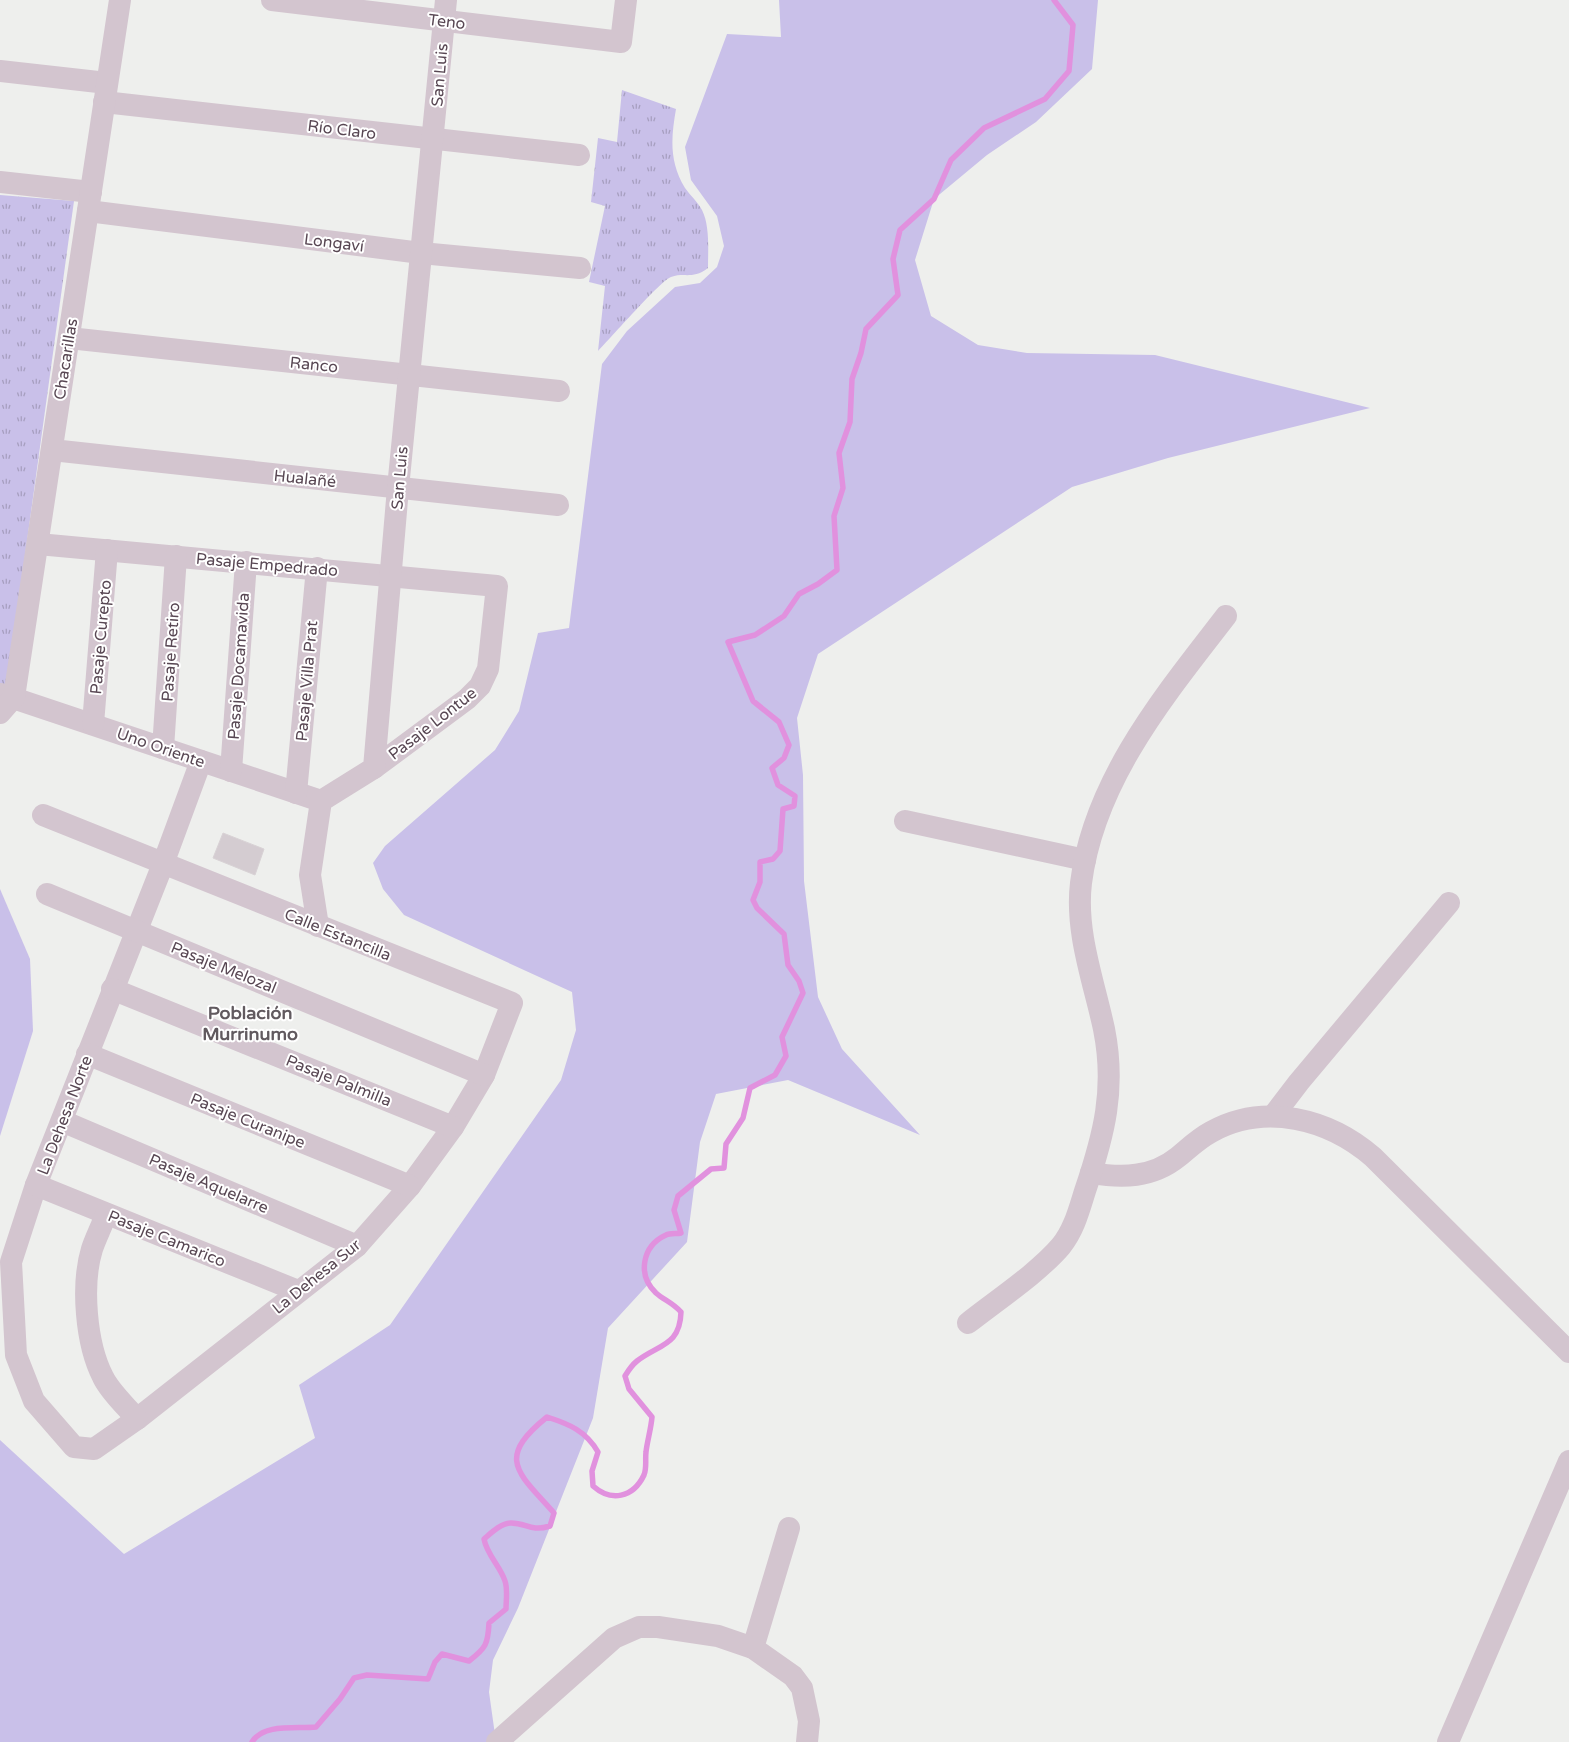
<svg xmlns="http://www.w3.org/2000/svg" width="1569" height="1742" font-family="'Varela Round',sans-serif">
	<defs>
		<pattern id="park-tufts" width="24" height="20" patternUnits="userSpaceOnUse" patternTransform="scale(1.25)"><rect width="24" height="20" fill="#c9c0e9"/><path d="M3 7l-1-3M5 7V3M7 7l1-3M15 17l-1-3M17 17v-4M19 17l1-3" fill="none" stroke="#a69ebf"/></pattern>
	</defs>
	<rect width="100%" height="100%" fill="#eeefed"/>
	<g fill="#c9c0e9">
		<polygon points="779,0 1098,0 1092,69 1036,122 987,155 934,199 915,260 931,316 978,345 1027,353 1155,355 1370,408 1168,458 1072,487 818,654 797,718 803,775 804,881 818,997 842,1049 920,1135 788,1080 716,1094 700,1142 687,1242 608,1328 593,1418 518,1608 493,1660 489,1692 496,1742 0,1742 0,1440 124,1554 315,1438 299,1385 390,1325 561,1080 576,1030 572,992 404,915 383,889 373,863 385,846 495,750 519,711 538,633 569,628 602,364 627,331 675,287 700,283 717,267 724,246 717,216 691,180 685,147 727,34 781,37"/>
		<polygon points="0,889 30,959 33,1031 0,1136"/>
	</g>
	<g fill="url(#park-tufts)">
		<path d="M622,90L676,109C671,138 669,161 685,188C690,195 697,201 702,210C710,226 708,250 708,268C692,280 685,272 671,277C661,280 610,339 598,351L605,286L589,282L605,206L591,202L598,138L617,142Z"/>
		<polygon points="0,195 74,201 7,686 0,685"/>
	</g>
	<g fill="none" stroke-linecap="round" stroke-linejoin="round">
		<path stroke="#e191de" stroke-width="5.5" d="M252,1742C264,1723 296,1729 316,1727L340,1699L354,1678L367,1675L428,1679L435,1662L442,1654L469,1661C486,1648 488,1644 489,1623L506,1609C506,1600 508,1590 505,1581C500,1566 487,1555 484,1539C491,1533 501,1523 511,1523C527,1523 530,1532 550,1526L554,1513C518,1472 495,1459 547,1417C569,1424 586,1431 598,1452L592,1471L593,1486C611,1502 633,1498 644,1475C647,1468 645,1459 646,1452C647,1442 651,1429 652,1417L629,1389L625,1376C628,1371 632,1365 637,1361C659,1344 680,1346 681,1312C673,1303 664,1300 656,1293C637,1275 642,1246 666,1235C670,1233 677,1234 681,1233L674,1210L678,1196L711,1169L724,1168L726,1144L743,1118L750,1088L775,1075L786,1056L782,1037L803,993L799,981L788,965L784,934L757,908L753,900L760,882V862L773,859L780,851L783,809L794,806L795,796L778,785L772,768L784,758L789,745L779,722L753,701L728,642L755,635L784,616L799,594L818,584L837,570L834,516L843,488L839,453L850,422L852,379L861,353L866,329L898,295L893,259L900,230L934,199L951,160L984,128L1045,99L1069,71L1073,25L1054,0"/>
	</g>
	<polygon fill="#d4ccd1" stroke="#d8d2d5" points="223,833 264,849 255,875 213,858"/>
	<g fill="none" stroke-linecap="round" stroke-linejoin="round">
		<g stroke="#d3c5cf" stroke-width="22">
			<polyline points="272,0 621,42 626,0"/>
			<polyline points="0,71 107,83"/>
			<polyline points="104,102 579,155"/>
			<polyline points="0,182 91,192"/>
			<polyline points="88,211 421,253 580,268"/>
			<polyline points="69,338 559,391"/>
			<polyline points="52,450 558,505"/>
			<polyline points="38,544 497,586 488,669 480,686 467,699 374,768"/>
			<polyline points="1,694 321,801"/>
			<polyline points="0,713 14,697 120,0"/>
			<polyline points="93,724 107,550"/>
			<polyline points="163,748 176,556"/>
			<polyline points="231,771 246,562"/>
			<polyline points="296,793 317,568"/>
			<polyline points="43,815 512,1003 484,1075 453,1127 410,1186 357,1246 137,1419 94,1449 74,1447 34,1401 16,1355 11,1262 36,1185 163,864 201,761"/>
			<polyline points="905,821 1085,860"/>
			<polyline points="47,894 484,1075"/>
			<polyline points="318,926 310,875 321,801 374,768 398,488 446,0"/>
			<polyline points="112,989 453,1127"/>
			<polyline points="87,1054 410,1186"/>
			<polyline points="1273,1116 1299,1082 1449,903"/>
			<polyline points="62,1121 357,1246"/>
			<path d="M1091,1173C1122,1178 1152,1178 1178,1157C1189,1148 1198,1139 1211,1132C1265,1102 1329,1119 1373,1157L1569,1352"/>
			<polyline points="36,1185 298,1291"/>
			<path d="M106,1214C102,1226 96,1237 92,1249C81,1285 86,1344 103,1377C110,1392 126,1406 137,1419"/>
			<path d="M968,1323C997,1300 1038,1273 1061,1246C1074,1230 1079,1210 1085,1191C1104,1135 1116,1089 1104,1029C1094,982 1075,932 1081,883C1094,780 1165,695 1226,616"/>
			<polyline points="753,1648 789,1528"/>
			<polyline points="497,1742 614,1638 639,1627 658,1627 718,1636 753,1648 793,1676 802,1688 809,1721 807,1742"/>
			<polyline points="1448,1742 1569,1461"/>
		</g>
	</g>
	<g text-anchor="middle" stroke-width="4" stroke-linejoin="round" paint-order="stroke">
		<g font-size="16" fill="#584753" stroke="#fff">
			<text transform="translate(447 21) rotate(7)" y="6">Teno</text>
			<text transform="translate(439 75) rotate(-85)" y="6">San Luis</text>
			<text transform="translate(342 129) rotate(7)" y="6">Río Claro</text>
			<text transform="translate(334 242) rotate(7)" y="6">Longaví</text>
			<text transform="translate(65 359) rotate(-81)" y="6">Chacarillas</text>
			<text transform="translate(314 364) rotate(6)" y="6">Ranco</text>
			<text transform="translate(305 478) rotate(6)" y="6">Hualañé</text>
			<text transform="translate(399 478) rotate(-85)" y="6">San Luis</text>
			<text transform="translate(267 564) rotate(5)" y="6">Pasaje Empedrado</text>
			<text transform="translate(100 637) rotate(-85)" y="6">Pasaje Curepto</text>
			<text transform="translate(170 652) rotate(-86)" y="6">Pasaje Retiro</text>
			<text transform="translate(238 666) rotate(-86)" y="6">Pasaje Docamavida</text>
			<text transform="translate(306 681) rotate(-85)" y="6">Pasaje Villa Prat</text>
			<text transform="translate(432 723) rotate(-38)" y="6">Pasaje Lontue</text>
			<text transform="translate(161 747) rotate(19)" y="6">Uno Oriente</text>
			<text transform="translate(338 934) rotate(22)" y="6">Calle Estancilla</text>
			<text transform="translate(224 967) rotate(22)" y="6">Pasaje Melozal</text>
			<text transform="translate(339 1080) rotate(22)" y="6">Pasaje Palmilla</text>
			<text transform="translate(64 1115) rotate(-69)" y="6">La Dehesa Norte</text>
			<text transform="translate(248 1120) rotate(22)" y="6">Pasaje Curanipe</text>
			<text transform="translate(209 1183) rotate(23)" y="6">Pasaje Aquelarre</text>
			<text transform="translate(167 1238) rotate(22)" y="6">Pasaje Camarico</text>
			<text transform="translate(316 1276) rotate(-39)" y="6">La Dehesa Sur</text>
		</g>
		<g font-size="18" font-weight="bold" fill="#615a5f" stroke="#fff">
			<text x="250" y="1019">Población<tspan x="250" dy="21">Murrinumo</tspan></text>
		</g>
	</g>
</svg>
